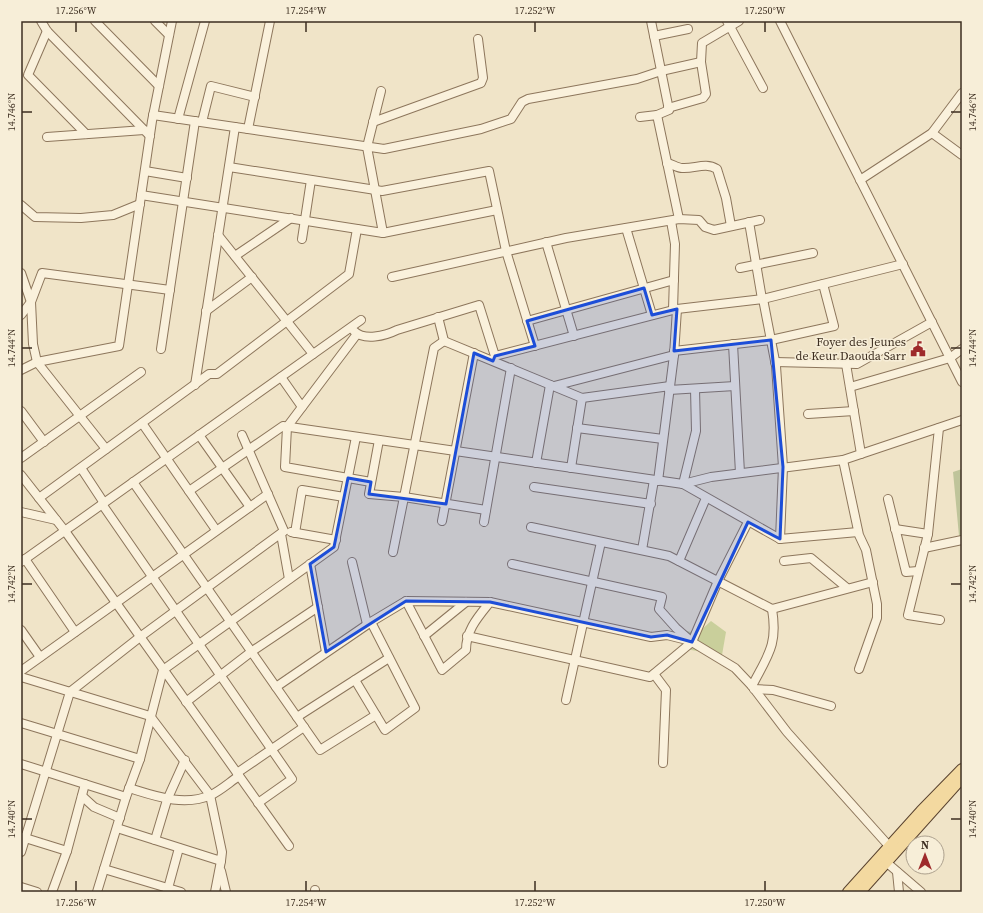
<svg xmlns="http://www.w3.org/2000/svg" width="983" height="913" font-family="'Source Serif 4',serif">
	<rect width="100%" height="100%" fill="#f0e4c8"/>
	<polygon fill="#c9cf9b" points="711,621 726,632 722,655 691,650 684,641 686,631 698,633"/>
	<polygon fill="#bfc49a" points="962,469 962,535 959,536 953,472"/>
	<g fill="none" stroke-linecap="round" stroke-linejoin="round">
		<g stroke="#8d765c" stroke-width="10">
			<g id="minor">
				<polyline points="41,21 47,31 150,136"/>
				<polyline points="95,21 159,86"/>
				<polyline points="155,21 169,35"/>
				<polyline points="651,21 669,110 657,115"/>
				<polyline points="727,21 763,88"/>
				<polyline points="780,21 962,382"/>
				<polyline points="47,31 28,75 86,134"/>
				<polyline points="654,36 688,29"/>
				<polyline points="381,91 367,147 383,233"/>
				<polyline points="668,108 703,98 706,94 701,62 702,43 739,21"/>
				<polyline points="153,115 384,149 481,129 511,119 522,102 528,99 637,79 661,71 701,62"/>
				<polyline points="640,117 657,115 679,219"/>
				<polyline points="178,119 205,21"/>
				<polyline points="202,122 211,86 255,97"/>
				<polyline points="373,122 481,83 483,78 478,39"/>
				<polyline points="248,129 270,21"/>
				<polyline points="932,133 962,155"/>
				<polyline points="47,137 144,130"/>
				<path d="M667,163C672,164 678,168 682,168C695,169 705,162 717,169L726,198L731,226"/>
				<polyline points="229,167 382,191 489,171 506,251 535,346"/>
				<polyline points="145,171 187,178"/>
				<polyline points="860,180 932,133 962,93"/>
				<polyline points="141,195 383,233 497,210"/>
				<polyline points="21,205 35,217 81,218 113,215 140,204"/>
				<polyline points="671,221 675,244 673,310"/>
				<polyline points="749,222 762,299"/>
				<polyline points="626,228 652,315"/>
				<polyline points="218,235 313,354"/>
				<polyline points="302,239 311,180"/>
				<polyline points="546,242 574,336"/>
				<polyline points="235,256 291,218"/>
				<polyline points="740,268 813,253"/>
				<polyline points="21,273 31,302 33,344 37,362 106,449"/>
				<polyline points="392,277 566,238 679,219 699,220 705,227 714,230 760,220"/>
				<polyline points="763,299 776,366 783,467 780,539"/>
				<polyline points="206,311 252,277"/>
				<polyline points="21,315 31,302 42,273 170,290"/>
				<polyline points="438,317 444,341"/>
				<polyline points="527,321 674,280"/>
				<path d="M354,331C364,341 385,336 397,330L479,305L495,356L493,360"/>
				<polyline points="357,334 287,427 285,467 371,482"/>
				<polyline points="444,341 582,398 670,386"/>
				<polyline points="733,344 740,473"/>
				<polyline points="161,349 195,121"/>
				<polyline points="674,351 771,340 834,326 823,284"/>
				<polyline points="495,356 677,309 763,299 903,264"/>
				<polyline points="775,362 857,364 932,322"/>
				<polyline points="846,364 861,454"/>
				<polyline points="21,370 37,362 119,346 152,121 172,21"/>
				<polyline points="281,377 302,407"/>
				<polyline points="195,385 235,127"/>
				<polyline points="554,386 674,355"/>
				<polyline points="850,387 950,358 962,349"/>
				<polyline points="669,390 735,386"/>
				<polyline points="21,411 44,442"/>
				<polyline points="808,414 854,411"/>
				<polyline points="142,423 216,530"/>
				<polyline points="577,428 663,439"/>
				<polyline points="939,428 928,534 908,615 940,620"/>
				<polyline points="199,435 250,507"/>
				<polyline points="242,435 284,531"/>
				<polyline points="379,440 369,494 404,497 486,510"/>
				<polyline points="21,458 141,372"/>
				<polyline points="843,460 859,535 866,550 877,604 877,618 859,669"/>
				<polyline points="536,463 550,385"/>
				<polyline points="81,468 104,503"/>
				<polyline points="571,468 582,398"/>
				<polyline points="21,475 65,531 289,846"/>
				<polyline points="658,481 674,355 677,309"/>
				<polyline points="133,482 320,750 376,715"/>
				<polyline points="683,484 711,477 843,460 962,420"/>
				<polyline points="683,484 696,431 695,389"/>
				<polyline points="534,487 651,504"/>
				<polyline points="189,491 283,426 683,484 780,539 858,532"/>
				<polyline points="39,498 209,374 217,374 349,274 357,229"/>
				<polyline points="888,499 906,572 918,571"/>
				<polyline points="102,504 292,779 258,803"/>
				<polyline points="21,512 56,520"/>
				<polyline points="442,521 474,353"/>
				<polyline points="484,522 511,368"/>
				<polyline points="531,527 669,556 772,609 873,582"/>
				<polyline points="895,529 928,534"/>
				<polyline points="291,532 336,540"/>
				<polyline points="295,533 302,490 344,497"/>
				<polyline points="281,534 289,579"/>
				<polyline points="924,548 962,540"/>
				<polyline points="642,550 654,480"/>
				<polyline points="393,552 434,348 444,341"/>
				<polyline points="25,559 75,632"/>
				<polyline points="679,561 706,498"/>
				<polyline points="784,561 811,558 847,588"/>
				<polyline points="21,562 361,320"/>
				<polyline points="352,562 367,624"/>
				<polyline points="310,564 326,652"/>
				<polyline points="512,564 662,597 659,609 676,628 692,642 735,668 752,686 787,732 889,846"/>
				<path d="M406,601L442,670L466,650C466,630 478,617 490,602"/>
				<polyline points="21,630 40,657"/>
				<polyline points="424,636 466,602"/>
				<polyline points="467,636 650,677 692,642 718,581 748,522"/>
				<polyline points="21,671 268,494"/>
				<polyline points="654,674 666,690 663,763"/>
				<polyline points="21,677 150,716 210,795 222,852 221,861 117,828"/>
				<polyline points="355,680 385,730 415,708 371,622"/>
				<path d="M752,686C768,655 778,645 772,609"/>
				<polyline points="276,687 371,622 406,601 490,602 651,637 667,635 687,640"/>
				<polyline points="754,689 773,690 831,706"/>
				<polyline points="566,700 601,542"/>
				<polyline points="186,702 251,652 318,607"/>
				<polyline points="297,717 389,658"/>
				<polyline points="21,723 140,759"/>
				<polyline points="21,764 126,797"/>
				<polyline points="237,773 304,727"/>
				<path d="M129,788C155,796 184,807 211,795C220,791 230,782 239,776"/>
				<polyline points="82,796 94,807 120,818"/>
				<polyline points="22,837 67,851"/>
				<polyline points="155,840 167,800 185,760"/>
				<polyline points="21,852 70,692 140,637 284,531"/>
				<polyline points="886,862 921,892"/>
				<polyline points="104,869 181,892"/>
				<polyline points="221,871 226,892"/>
				<polyline points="897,872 899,892"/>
				<polyline points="21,887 37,892"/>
				<polyline points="52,892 67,851 85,784"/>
				<polyline points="97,892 126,797 140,759 163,670 334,547 356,437"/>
				<polyline points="167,892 179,848"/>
				<polyline points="215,892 221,861"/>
				<polyline points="315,892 315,890"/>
			</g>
		</g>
		<g stroke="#5b4430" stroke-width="12">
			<g id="major">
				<polyline points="848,892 921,811 962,769"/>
				<polyline points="860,892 962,778"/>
			</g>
		</g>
		<use href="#minor" stroke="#faf1dc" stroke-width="8"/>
		<use href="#major" stroke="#f3d9a0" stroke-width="10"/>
	</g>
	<path fill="#1d4ed8" fill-opacity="0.2" stroke="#1d4ed8" stroke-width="3" stroke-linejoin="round" d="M644,288L652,315L677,309L674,351L771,340L783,467L780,539L748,522L692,642L667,635L651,637L490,602L406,601L326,652L310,564L334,547L348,478L371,482L369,494L446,504L474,353L493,361L495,356L535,346L527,321Z"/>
	<path fill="none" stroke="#3d2e20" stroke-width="1.5" d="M76,22V32M306,22V32M535,22V32M765,22V32M22,112H32M951,112H961M22,348H32M951,348H961M22,584H32M951,584H961M22,819H32M951,819H961M76,881V891M306,881V891M535,881V891M765,881V891"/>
	<defs>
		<g id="civic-bare" transform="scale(1.2)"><path d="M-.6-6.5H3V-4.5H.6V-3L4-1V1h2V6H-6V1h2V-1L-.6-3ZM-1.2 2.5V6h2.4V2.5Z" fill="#9e2a2b" stroke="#f7eed8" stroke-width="2.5" paint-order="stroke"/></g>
	</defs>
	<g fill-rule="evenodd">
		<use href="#civic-bare" x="918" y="349"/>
	</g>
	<g text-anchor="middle" stroke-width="3" stroke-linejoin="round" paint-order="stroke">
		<g font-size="12" fill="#3d2e20" stroke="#f7eed8" text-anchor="end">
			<text x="906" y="346">Foyer des Jeunes<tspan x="906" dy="14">de Keur Daouda Sarr</tspan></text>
		</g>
	</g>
	<rect width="983" height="913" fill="none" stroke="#f7eed8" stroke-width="44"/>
	<g transform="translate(925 855)"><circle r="19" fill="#f7eed8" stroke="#ada18e"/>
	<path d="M0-3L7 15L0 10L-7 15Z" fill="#9e2a2b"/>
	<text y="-6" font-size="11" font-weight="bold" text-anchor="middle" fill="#3d2e20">N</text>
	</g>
	<rect x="22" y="22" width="939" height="869" fill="none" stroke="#3d2e20" stroke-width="1.5"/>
	<g font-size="10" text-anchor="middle" fill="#3d2e20">
		<text x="76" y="14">17.256°W</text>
		<text x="306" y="14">17.254°W</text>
		<text x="535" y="14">17.252°W</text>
		<text x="765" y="14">17.250°W</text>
		<text transform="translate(11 112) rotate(-90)" y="4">14.746°N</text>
		<text transform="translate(972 112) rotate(-90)" y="4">14.746°N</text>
		<text transform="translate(11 348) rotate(-90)" y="4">14.744°N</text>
		<text transform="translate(972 348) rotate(-90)" y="4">14.744°N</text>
		<text transform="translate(11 584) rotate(-90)" y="4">14.742°N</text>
		<text transform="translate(972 584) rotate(-90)" y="4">14.742°N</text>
		<text transform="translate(11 819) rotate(-90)" y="4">14.740°N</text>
		<text transform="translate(972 819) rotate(-90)" y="4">14.740°N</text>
		<text x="76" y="906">17.256°W</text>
		<text x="306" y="906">17.254°W</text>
		<text x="535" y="906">17.252°W</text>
		<text x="765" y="906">17.250°W</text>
	</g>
</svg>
